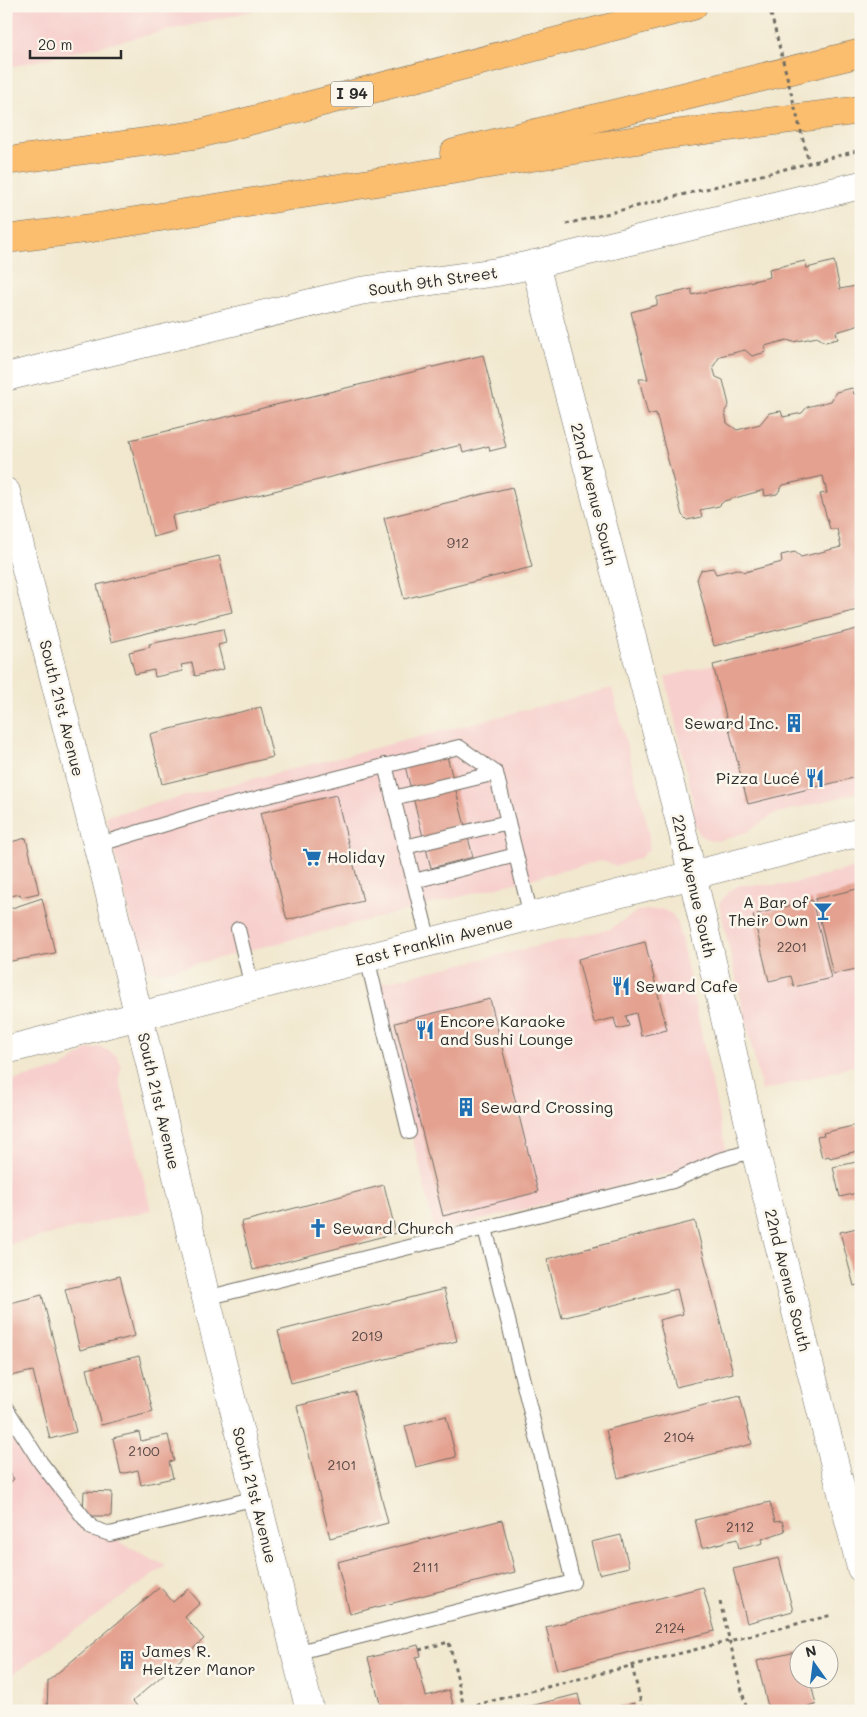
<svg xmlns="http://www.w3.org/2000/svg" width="867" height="1717" font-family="Mali,sans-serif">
	<rect width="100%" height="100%" fill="#fbf7ec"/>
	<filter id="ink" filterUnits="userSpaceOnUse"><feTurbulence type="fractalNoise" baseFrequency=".02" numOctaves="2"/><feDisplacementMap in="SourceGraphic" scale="10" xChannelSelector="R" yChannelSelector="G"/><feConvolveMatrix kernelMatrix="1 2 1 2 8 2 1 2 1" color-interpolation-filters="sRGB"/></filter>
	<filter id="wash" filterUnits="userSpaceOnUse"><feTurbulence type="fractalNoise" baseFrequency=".0096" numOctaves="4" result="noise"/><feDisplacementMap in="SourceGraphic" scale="20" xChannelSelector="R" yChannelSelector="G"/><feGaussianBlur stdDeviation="1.12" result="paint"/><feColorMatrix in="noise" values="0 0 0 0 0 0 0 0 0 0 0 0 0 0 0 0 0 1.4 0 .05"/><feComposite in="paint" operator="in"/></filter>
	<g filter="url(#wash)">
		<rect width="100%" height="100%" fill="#f1e8cf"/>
		<g fill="#f7d0cd">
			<polygon points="6,6 273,6 6,68"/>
			<polygon points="861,627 861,792 774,814 747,832 722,840 710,841 700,835 692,818 693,800 665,677"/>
			<polygon points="612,688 649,831 649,849 640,858 617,866 601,861 164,972 151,971 141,963 106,816"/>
			<polygon points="861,866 861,1064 762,1091 719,904 729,891 740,885 787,885"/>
			<polygon points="661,909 672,914 678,924 728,1159 435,1231 376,984 610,929 638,911"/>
			<polygon points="101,1047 117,1056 121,1067 119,1078 151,1210 6,1245 6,1082 62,1068 88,1049"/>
			<polygon points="6,1414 84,1524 166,1566 6,1679"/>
		</g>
		<g id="blocks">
			<g fill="#e4a190">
				<polygon points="805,261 807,268 834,261 840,289 861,285 861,319 857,326 836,332 838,339 825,342 817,337 793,342 787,340 765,346 766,352 752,356 745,350 720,356 713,367 716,377 723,380 729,405 725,411 727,423 737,430 760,424 769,413 781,411 783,417 802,413 807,407 831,401 836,392 852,388 854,394 861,392 861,609 714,646 697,579 701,570 713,568 716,574 737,569 745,572 782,562 781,555 795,552 801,557 841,547 837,529 830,529 820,494 827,493 823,476 783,485 777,494 765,496 764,490 724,501 719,506 700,510 702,517 687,520 682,515 656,413 648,415 639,379 648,379 631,312 657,305 657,297 692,289 692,295 770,277 769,269"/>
				<polygon points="483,355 506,447 490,451 489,446 463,453 461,445 172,516 175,531 153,537 130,440"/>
				<polygon points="512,487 532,567 404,599 384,518"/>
				<polygon points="219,556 232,612 111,642 97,585"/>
				<polygon points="861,628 861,776 748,804 713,665"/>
				<polygon points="223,629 226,643 218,645 224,669 195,676 192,663 181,665 183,671 155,677 154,670 135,674 129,652 150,647 149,644"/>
				<polygon points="261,707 273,757 162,784 150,734"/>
				<polygon points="447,756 473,857 431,868 405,766"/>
				<polygon points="336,795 363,901 287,920 260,813"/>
				<polygon points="26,838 39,893 21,897 20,894 6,897 7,843"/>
				<polygon points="861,888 861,968 833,974 815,899"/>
				<polygon points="42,898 55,953 6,962 6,910"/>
				<polygon points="812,900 831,978 794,987 791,976 769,981 753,915"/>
				<polygon points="645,942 667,1030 641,1036 636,1013 626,1016 629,1026 617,1029 614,1018 594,1023 578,959"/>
				<polygon points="490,999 538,1192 443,1216 395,1023"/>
				<polygon points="861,1124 861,1150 830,1158 829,1156 822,1158 817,1137 824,1136 823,1133"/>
				<polygon points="861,1161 861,1192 840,1197 833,1167"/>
				<polygon points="384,1185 396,1233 253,1270 241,1222"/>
				<polygon points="695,1221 733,1373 676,1387 659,1320 683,1314 677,1289 562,1318 547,1259"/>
				<polygon points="861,1227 861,1284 854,1286 840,1232"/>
				<polygon points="120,1276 135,1336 80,1350 65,1289"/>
				<polygon points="444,1289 457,1341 291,1383 278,1331"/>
				<polygon points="42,1295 76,1432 50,1439 33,1371 6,1377 6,1304"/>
				<polygon points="139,1356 153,1412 101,1425 87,1369"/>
				<polygon points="355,1392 388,1523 330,1538 297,1406"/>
				<polygon points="740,1396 752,1444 618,1478 606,1430"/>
				<polygon points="446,1416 456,1457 416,1467 405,1426"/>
				<polygon points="139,1432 141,1441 168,1435 174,1461 169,1462 173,1478 141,1485 138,1470 121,1474 113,1438"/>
				<polygon points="6,1468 14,1479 6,1486"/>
				<polygon points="84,1491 112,1492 111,1516 83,1516"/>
				<polygon points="770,1502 775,1522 782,1521 785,1531 762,1539 763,1543 739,1549 737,1539 702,1548 695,1520"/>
				<polygon points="502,1520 515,1572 350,1614 337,1562"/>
				<polygon points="621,1535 629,1567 599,1574 591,1542"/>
				<polygon points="779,1558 793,1611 747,1623 733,1569"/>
				<polygon points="160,1587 173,1602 188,1589 200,1603 185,1617 204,1639 133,1701 141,1711 47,1711 48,1681"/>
				<polygon points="703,1587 715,1631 557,1670 546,1627"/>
				<polygon points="418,1645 421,1656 416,1657 426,1696 449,1690 455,1711 407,1711 406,1707 382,1711 368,1658"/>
				<polygon points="800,1651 800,1680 810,1680 816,1705 790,1711 769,1711 757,1661"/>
				<polygon points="578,1694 582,1711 523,1711 523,1708"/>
				<polygon points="634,1703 636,1711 606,1711 606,1710"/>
			</g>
		</g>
	</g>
	<g filter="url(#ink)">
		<use href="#blocks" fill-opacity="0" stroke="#706d64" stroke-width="1"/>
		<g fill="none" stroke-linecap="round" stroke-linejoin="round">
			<g stroke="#706d64" stroke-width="16">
				<g id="service">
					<polyline points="385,765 429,942"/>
					<polyline points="393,798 496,773"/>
					<polyline points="97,845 208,811 459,747 496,773 531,916"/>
					<polyline points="405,847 508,822"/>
					<polyline points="414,881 516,855"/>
					<polyline points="238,929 252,987"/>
					<polyline points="367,958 409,1132"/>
					<polyline points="206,1298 673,1181 717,1161 755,1150"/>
					<polyline points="6,1408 41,1463 92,1528 110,1534 256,1498"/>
					<polyline points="295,1653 573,1582 485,1228"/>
				</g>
			</g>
			<g stroke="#706d64" stroke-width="29">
				<g id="minor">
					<polyline points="535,264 682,830 755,1150 861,1568"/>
					<polyline points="6,377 360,291 497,272 535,264 861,185"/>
					<polyline points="6,492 106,879 206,1298 310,1711"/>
				</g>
			</g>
			<g stroke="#706d64" stroke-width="29">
				<polyline id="tertiary" points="6,1050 861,832"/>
			</g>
			<g stroke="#706d64" stroke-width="29">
				<g id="motorway">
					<polyline points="454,153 861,53"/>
					<polyline points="6,161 195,135 693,6"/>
					<polyline points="6,239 92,228 674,134 861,110"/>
				</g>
			</g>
			<g stroke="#706d64" stroke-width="3" stroke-dasharray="4 4" stroke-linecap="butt">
				<polyline points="566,224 861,150"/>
				<polyline points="720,1602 747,1711"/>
				<polyline points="419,1650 449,1642 464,1708"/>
				<polyline points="632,1666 643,1711"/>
				<polyline points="465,1711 464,1708 832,1615"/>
			</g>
			<use href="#service" stroke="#fff" stroke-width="14"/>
			<use href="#minor" stroke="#fff" stroke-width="28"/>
			<use href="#tertiary" stroke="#fff" stroke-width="28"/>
			<use href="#motorway" stroke="#fbbd6e" stroke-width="28"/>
			<polyline stroke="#706d64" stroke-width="3" stroke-dasharray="4 4" stroke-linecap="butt" points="769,6 809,163"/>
		</g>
	</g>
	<defs>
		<g id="building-bare" transform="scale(1.5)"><path d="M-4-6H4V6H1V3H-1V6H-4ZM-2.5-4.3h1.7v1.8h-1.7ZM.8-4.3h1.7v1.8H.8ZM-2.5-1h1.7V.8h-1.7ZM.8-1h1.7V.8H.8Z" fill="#1f6fb2" stroke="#fbf7ec" stroke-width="2.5" paint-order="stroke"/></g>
		<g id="restaurant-bare" transform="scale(1.5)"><path d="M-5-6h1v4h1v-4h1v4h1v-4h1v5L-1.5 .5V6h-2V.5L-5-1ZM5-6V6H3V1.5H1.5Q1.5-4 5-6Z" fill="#1f6fb2" stroke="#fbf7ec" stroke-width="2.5" paint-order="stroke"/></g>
		<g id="supermarket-bare" transform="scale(1.5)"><path d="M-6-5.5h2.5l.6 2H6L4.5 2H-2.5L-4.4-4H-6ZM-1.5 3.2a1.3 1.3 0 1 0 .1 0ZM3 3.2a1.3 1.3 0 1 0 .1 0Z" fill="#1f6fb2" stroke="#fbf7ec" stroke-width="2.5" paint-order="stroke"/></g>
		<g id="bar-bare" transform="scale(1.5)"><path d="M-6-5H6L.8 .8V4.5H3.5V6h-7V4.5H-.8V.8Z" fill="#1f6fb2" stroke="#fbf7ec" stroke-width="2.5" paint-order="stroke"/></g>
		<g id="church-bare" transform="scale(1.5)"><path d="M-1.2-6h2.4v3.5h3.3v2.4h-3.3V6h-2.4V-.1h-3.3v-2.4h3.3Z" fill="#1f6fb2" stroke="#fbf7ec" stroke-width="2.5" paint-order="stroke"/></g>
	</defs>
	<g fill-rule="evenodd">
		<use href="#building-bare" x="794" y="723"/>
		<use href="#restaurant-bare" x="815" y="778"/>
		<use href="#supermarket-bare" x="312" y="857"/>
		<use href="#bar-bare" x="823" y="911"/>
		<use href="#restaurant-bare" x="621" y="986"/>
		<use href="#restaurant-bare" x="425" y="1030"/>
		<use href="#building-bare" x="466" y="1107"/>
		<use href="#church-bare" x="318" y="1228"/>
		<use href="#building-bare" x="127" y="1660"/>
	</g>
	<g text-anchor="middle" stroke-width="5" stroke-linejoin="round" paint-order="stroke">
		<g font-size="14" fill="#594844">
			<text x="458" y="548">912</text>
			<text x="792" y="952">2201</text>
			<text x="367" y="1341">2019</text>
			<text x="679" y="1442">2104</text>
			<text x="144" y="1456">2100</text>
			<text x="342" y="1470">2101</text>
			<text x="740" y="1532">2112</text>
			<text x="426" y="1572">2111</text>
			<text x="670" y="1633">2124</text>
		</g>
		<rect fill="#fbf7ec" stroke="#696865" stroke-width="1" x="331" y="81.5" width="42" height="25" rx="4"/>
		<g font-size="15" font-weight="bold" fill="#2b2b2b">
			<text x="352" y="99">I 94</text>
		</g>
		<g font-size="16" fill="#2b2b2b" stroke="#fbf7ec">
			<text transform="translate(433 281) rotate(-8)" y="6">South 9th Street</text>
			<text transform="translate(594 494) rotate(76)" y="6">22nd Avenue South</text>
			<text transform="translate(62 708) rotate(76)" y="6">South 21st Avenue</text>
			<text transform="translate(694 886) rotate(77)" y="6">22nd Avenue South</text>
			<text transform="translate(434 941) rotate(-14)" y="6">East Franklin Avenue</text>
			<text transform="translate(159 1101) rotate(77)" y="6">South 21st Avenue</text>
			<text transform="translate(788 1280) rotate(76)" y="6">22nd Avenue South</text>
			<text transform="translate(255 1495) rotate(76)" y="6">South 21st Avenue</text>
		</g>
		<g font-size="16" fill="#2b2b2b" stroke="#fbf7ec" text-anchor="start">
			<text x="779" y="729" text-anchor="end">Seward Inc.</text>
			<text x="800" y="784" text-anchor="end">Pizza Lucé</text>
			<text x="327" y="863">Holiday</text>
			<text x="808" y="908" text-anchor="end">A Bar of<tspan x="808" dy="18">Their Own</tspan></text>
			<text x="636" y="992">Seward Cafe</text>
			<text x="440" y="1027">Encore Karaoke<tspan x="440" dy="18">and Sushi Lounge</tspan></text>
			<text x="481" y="1113">Seward Crossing</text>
			<text x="333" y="1234">Seward Church</text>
			<text x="142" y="1657">James R.<tspan x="142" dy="18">Heltzer Manor</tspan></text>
		</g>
	</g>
	<rect width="867" height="1717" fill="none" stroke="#fbf7ec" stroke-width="25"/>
	<g transform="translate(814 1664) rotate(346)"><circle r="24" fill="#fbf7ec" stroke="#a8a59f"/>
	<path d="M0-4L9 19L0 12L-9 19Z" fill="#1f6fb2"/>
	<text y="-8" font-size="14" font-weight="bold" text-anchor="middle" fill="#2b2b2b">N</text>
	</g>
	<path d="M30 50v8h91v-8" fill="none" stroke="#2b2b2b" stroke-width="2.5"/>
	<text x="38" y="50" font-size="15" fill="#2b2b2b" stroke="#fbf7ec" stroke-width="4" paint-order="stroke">20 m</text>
</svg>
